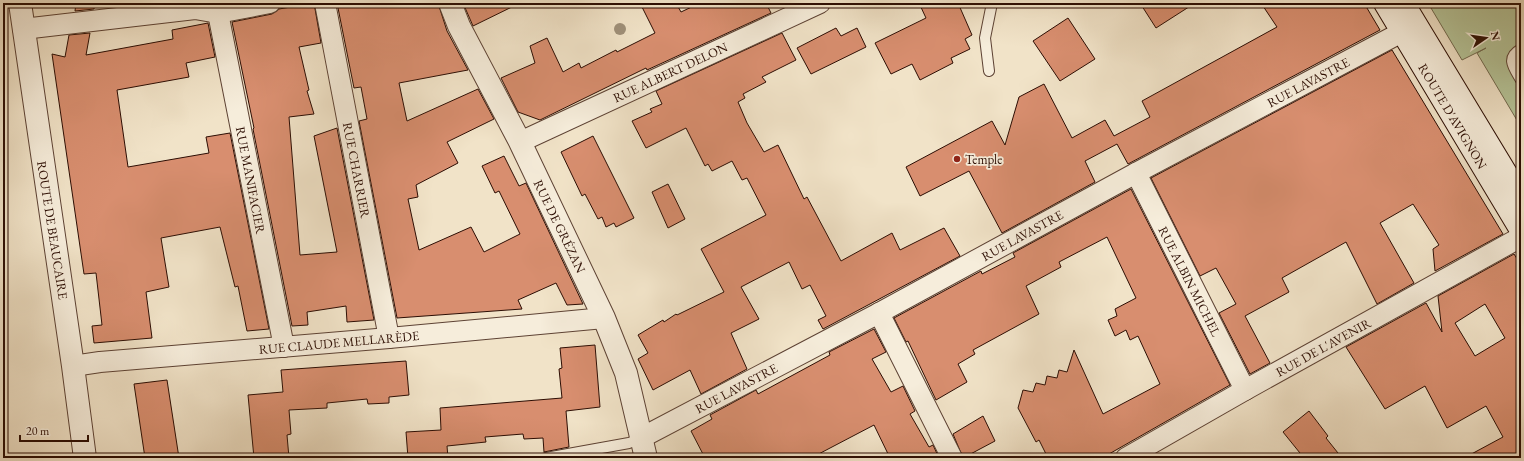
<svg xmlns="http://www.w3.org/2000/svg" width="1524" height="461" font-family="'EB Garamond',serif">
	<rect width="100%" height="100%" fill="#f1e3c8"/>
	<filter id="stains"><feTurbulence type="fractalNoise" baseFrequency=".005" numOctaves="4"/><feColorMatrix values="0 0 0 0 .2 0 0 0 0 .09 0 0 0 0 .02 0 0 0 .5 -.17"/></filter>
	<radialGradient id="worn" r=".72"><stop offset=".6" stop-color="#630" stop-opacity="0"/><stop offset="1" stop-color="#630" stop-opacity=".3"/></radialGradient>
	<polygon fill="#b6c599" stroke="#71694e" points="1428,3 1521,3 1521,127 1477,53 1486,48 1462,60"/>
	<g fill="#d88e6f" stroke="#2c0d03" fill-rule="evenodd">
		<polygon points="76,3 95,3 94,9 75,11"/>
		<polygon points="314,3 321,43 299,47 309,90 307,91 314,114 289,117 300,255 337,252 314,136 337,128 374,320 347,322 346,306 307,312 308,325 292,326 253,129 254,128 232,22 272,14 279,9"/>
		<polygon points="337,3 438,3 447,31 468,70 399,83 407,121 478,89 494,119 447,142 458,163 416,185 418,197 408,199 419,250 471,227 484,252 520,234 499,191 495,193 482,166 504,156 519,186 526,183 583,304 567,305 556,283 518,300 522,309 397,318 359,121 367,119 361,87 354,88"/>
		<polygon points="463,3 520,3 473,26"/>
		<polygon points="640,3 676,3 681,12 700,3 766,3 771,13 647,70 646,68 540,120 518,112 501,78 535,63 530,46 547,38 563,72 579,63 581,68 616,50 617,52 655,33"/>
		<polygon points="919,3 958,3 972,35 965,39 970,49 951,58 953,63 920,80 912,64 891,74 875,43 926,18"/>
		<polygon points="1140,3 1195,3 1156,28"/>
		<polygon points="1261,3 1364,3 1380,30 1128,164 1117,144 1085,161 1095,182 1002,233 969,171 920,196 906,167 992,121 1005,145 1019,97 1044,84 1072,138 1105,120 1114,136 1150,117 1142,101 1277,27"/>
		<polygon points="1068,18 1095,59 1060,81 1033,41"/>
		<polygon points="208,23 215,57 186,63 189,77 117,90 128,167 209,153 206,137 230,133 269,329 247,331 238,286 235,287 220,227 161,238 169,287 146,292 152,338 94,343 92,326 102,325 96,273 84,274 52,54 65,57 69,35 90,33 86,55 173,39 172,30"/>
		<polygon points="836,28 841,36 857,28 866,47 811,74 797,48"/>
		<polygon points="782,33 796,60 762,77 766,82 743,94 745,98 738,102 747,123 764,152 778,145 804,199 807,197 841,261 892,233 900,250 944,228 960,256 823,329 818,320 826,316 810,285 802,289 789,262 741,287 759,319 731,333 747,369 701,394 690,370 653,390 638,359 648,353 638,335 663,320 664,322 676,314 677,315 724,292 701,249 766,215 747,178 742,180 732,161 712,171 708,164 705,166 686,128 646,148 632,121 652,112 650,109 662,104 656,91"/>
		<polygon points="1392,50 1503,234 1435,271 1433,249 1439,245 1413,204 1380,223 1414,283 1377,304 1346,242 1282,278 1289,292 1245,316 1270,363 1250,374 1219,313 1236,304 1216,268 1200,276 1151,178"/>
		<polygon points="593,136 634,218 616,227 614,223 606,227 602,217 598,219 585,194 582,196 561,152"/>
		<polygon points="668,184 685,219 668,228 652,192"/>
		<polygon points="1131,189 1230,385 1102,458 1048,458 1039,440 1036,442 1018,408 1023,390 1033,392 1036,383 1045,385 1047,376 1057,378 1059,370 1067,372 1074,350 1103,414 1160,384 1138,336 1130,340 1126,330 1115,336 1108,320 1117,316 1115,309 1136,298 1107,237 1059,262 1061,267 1026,286 1039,314 973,350 975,354 958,364 967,382 936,400 908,341 906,342 894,318 981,271 982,274 1015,257 1013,253"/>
		<path d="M1514,254L1521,265V458H1464L1503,437L1486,406L1447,428L1425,386L1385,409L1346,347L1426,303L1442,332L1438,296ZM1485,304L1505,338L1475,356L1455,323Z"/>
		<polygon points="874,329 886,352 872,359 891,392 903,386 915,411 910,414 929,447 933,445 939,458 890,458 874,425 811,458 705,458 691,431 712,419 710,415 756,390 758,394 830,355 829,352"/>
		<polygon points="595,345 600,407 566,411 569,447 544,452 543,438 524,439 523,434 485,437 486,442 447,446 448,458 408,458 406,432 441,430 440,408 562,398 559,369 562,368 560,348"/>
		<polygon points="406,361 409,395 389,397 389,403 368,404 367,399 327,403 327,408 289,410 291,434 287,435 289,458 254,458 248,395 283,392 281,370"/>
		<polygon points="167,380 179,458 145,458 134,384"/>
		<polygon points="1309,411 1328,436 1326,438 1342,458 1304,458 1283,432"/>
		<polygon points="983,416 995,441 963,458 953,434"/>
	</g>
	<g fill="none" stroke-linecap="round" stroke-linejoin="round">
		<g stroke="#5d4234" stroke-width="12">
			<g id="service">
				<path d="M1521,49C1505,58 1514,68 1521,80"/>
				<polyline points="989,71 985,38 992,3"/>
				<polyline points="546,458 629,443 641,438"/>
			</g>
		</g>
		<g stroke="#5d4234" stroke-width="22">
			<g id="minor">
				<polyline points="325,3 389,338"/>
				<polyline points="218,13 284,347"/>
				<polyline points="23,29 195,9 218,13 270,3"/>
				<polyline points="520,142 820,3"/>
				<polyline points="1136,173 1245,390"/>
				<polyline points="879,313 952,458"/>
				<polyline points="73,366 100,362 389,338 604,318"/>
				<polyline points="641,438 879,313 1136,173 1402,32"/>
				<polyline points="1126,458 1245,390 1521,237"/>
			</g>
		</g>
		<g stroke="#5d4234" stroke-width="24">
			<g id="tertiary">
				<polyline points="20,3 73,366 85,458"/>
				<polyline points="450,3 459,26 520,142 604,318 626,373 646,458"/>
			</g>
		</g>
		<g stroke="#2c0d03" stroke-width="24">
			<g id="secondary">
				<polyline points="1385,3 1521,230"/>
				<polyline points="1403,3 1521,198"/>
			</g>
		</g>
		<use href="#service" stroke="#f6eddb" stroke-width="10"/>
		<use href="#minor" stroke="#f6eddb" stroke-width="20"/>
		<use href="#tertiary" stroke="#f6eddb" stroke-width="22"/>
		<use href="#secondary" stroke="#f6eddb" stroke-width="22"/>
	</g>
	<circle fill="#9f9079" cx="620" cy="29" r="6"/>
	<circle fill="#8f2418" stroke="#f6eddb" stroke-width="1.5" cx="957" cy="159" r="4"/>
	<g text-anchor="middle" stroke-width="3.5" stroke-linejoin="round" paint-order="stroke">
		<g font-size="13" fill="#2c0d03" stroke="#f6eddb">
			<text transform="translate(670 72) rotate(-25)" y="5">RUE ALBERT DELON</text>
			<text transform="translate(1308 82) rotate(-28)" y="5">RUE LAVASTRE</text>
			<text transform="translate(1453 116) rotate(59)" y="5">ROUTE D'AVIGNON</text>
			<text transform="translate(357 170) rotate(79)" y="5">RUE CHARRIER</text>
			<text transform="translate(251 180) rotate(79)" y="5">RUE MANIFACIER</text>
			<text transform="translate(560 226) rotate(64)" y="5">RUE DE GRÉZAN</text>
			<text transform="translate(53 230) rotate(81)" y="5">ROUTE DE BEAUCAIRE</text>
			<text transform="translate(1022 235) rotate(-29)" y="5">RUE LAVASTRE</text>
			<text transform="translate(1190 281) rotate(63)" y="5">RUE ALBIN MICHEL</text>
			<text transform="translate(339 342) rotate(-5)" y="5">RUE CLAUDE MELLARÈDE</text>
			<text transform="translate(1323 347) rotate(-29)" y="5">RUE DE L'AVENIR</text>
			<text transform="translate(736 388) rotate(-28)" y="5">RUE LAVASTRE</text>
		</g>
		<g font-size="13" fill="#2c0d03" stroke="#f6eddb" text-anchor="start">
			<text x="965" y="164">Temple</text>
		</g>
	</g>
	<rect width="1524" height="461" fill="none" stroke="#f1e3c8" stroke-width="16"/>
	<rect x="4" y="4" width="1516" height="453" fill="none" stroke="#2c0d03" stroke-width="2"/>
	<rect x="8" y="8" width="1508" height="445" fill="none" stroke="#2c0d03"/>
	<g transform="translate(1486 38) rotate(77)" stroke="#f6eddb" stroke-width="3" paint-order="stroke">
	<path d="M0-3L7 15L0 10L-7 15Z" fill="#2c0d03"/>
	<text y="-6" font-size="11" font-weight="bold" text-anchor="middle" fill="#2c0d03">N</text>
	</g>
	<path d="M20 435v6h68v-6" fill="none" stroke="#2c0d03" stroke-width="2"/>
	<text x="26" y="435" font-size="12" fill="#2c0d03" stroke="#f6eddb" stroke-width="3" paint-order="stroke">20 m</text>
	<rect width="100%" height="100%" filter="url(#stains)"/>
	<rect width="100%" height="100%" fill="url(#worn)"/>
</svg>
